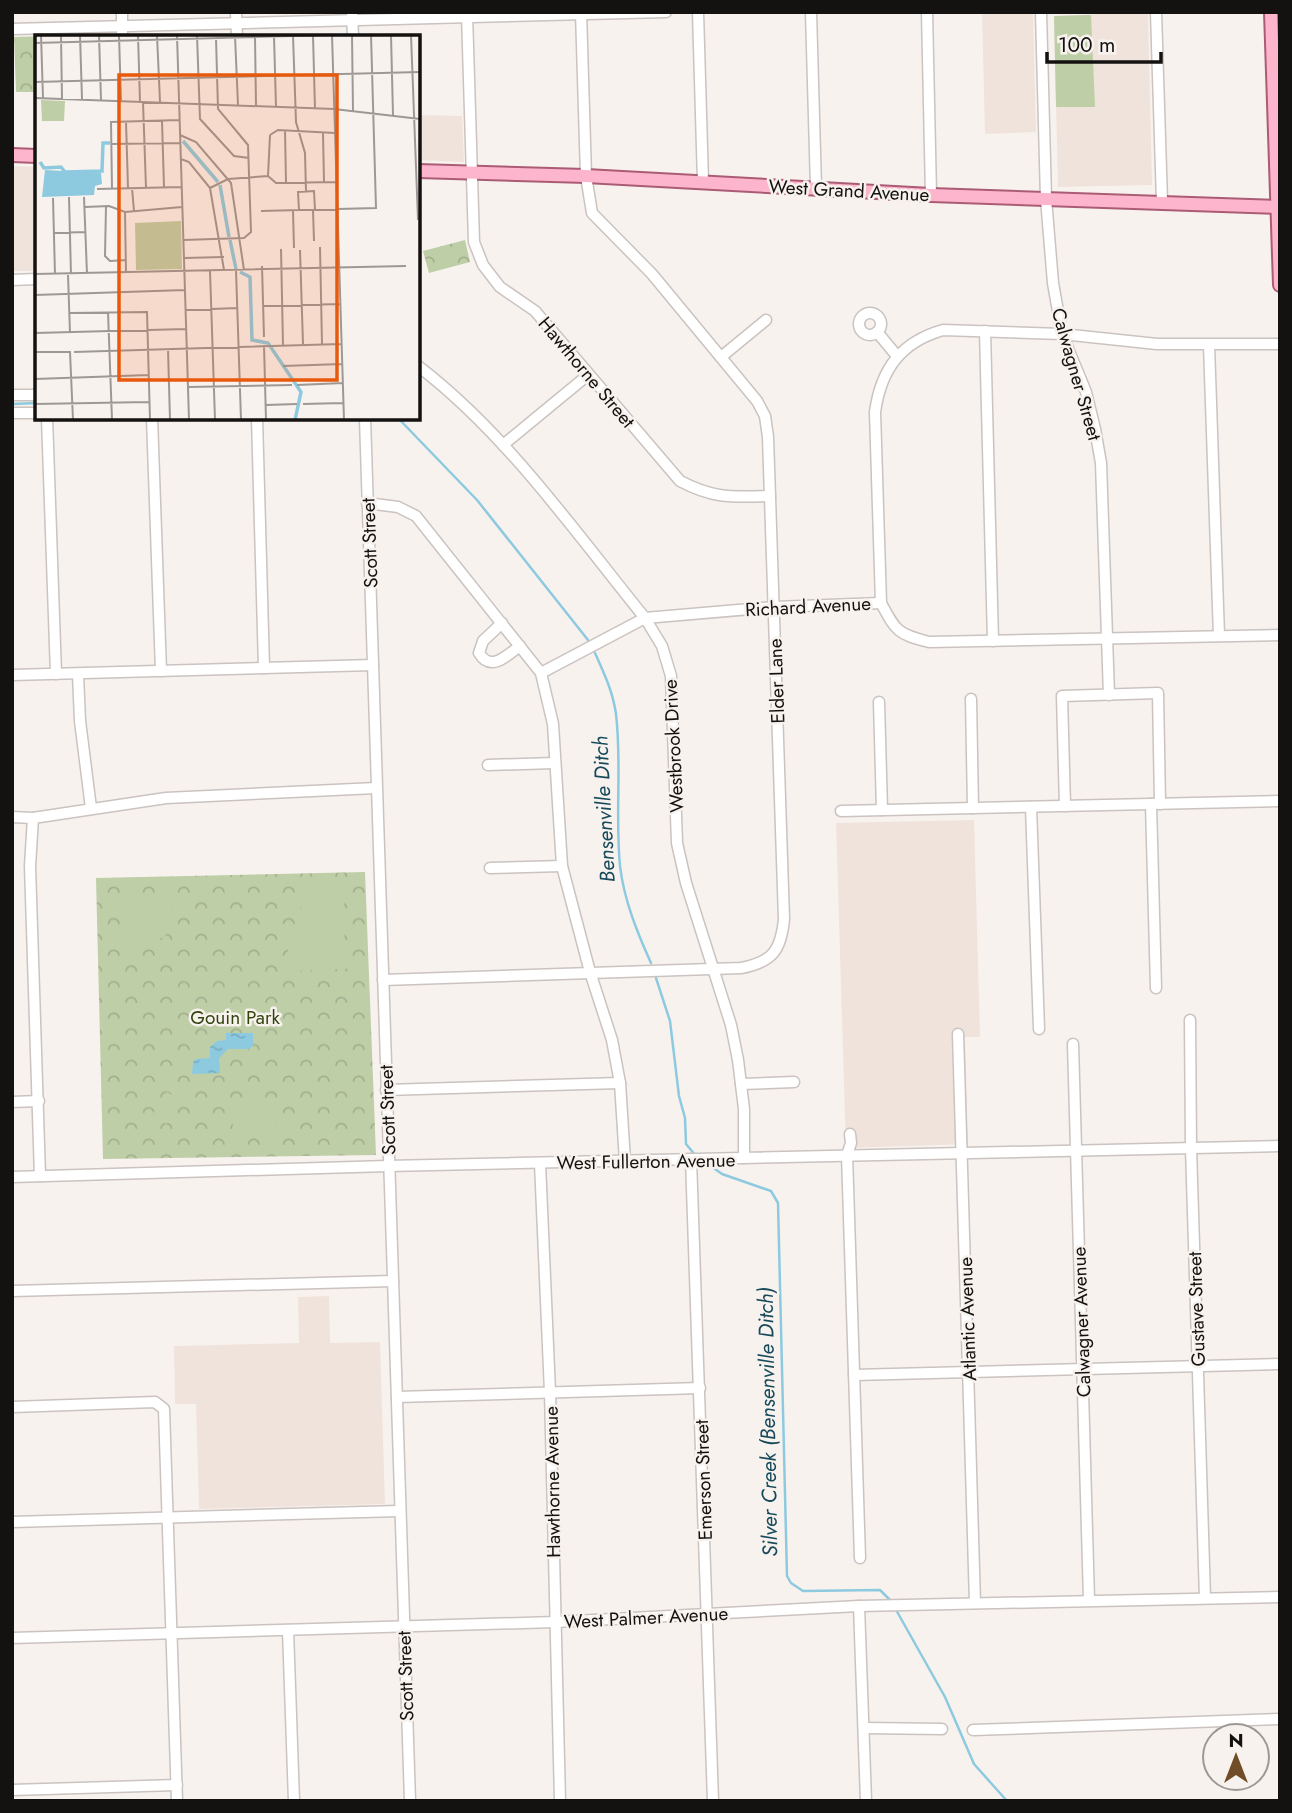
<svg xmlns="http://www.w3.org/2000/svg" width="1292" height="1813" font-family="Jost,sans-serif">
	<defs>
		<pattern id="park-crowns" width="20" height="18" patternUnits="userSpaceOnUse" patternTransform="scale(1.75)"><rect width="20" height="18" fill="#becea7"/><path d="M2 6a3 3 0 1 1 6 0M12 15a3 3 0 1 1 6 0" fill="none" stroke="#a2b08f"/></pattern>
		<pattern id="water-ripples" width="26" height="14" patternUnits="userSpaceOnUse" patternTransform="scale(1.75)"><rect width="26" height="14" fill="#8dcae0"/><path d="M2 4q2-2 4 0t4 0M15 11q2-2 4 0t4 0" fill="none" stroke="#79acbf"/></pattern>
	</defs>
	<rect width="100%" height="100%" fill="#f8f2ee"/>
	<g fill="#f0e3dc">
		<polygon points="982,12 1033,12 1036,132 985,134"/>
		<polygon points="1148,12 1152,185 1058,187 1054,16"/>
		<polygon points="418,115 462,116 464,162 418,160"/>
		<polygon points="12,166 37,167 37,271 12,271"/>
		<polygon points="974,820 980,1037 965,1037 968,1144 846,1148 836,823"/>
		<polygon points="329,1296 330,1343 380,1342 385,1504 199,1509 196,1404 175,1404 174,1346 299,1343 298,1297"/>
	</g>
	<g fill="url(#park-crowns)">
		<polygon points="116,34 116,37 37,37 37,92 16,92 14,37"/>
		<polygon points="465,240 470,262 429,273 423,251"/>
		<polygon points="365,872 376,1155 103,1159 96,878"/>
	</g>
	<g fill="#becea7">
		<polygon points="1091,15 1095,107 1056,107 1054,16"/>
		<polygon points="337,884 343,891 346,927 323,927 307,922 301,911 299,886"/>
		<path d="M129,898H172C173,942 166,942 124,941V903Z"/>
		<polygon points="344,929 346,969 289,971 287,931"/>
		<polygon points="167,1092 180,1100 166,1124 152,1115"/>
		<polygon points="276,1103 277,1131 264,1131 263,1104"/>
		<polygon points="232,1104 245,1104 246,1131 233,1132"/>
		<polygon points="248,1104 260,1104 261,1131 248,1131"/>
	</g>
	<polygon fill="url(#water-ripples)" points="226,1033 253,1033 253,1045 250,1049 228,1049 219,1058 220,1073 192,1074 193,1062 196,1059 210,1058 210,1047 217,1041 226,1040"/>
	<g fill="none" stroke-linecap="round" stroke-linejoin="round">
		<g stroke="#8dcae0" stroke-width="2.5">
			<polyline points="12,404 37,403"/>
			<polyline points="398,418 477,500 588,640"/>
			<path d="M595,653C604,673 613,692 616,714C622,764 615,815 620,866C624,900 637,932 651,963"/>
			<polyline points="656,978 670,1021 679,1096 685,1118 686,1144 696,1156"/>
			<polyline points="705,1162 722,1174 771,1191 778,1203 787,1576 791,1583 803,1591 880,1590 892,1602"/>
			<polyline points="895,1608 945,1697 974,1764 1007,1801"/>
		</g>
		<g stroke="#cac3c0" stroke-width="13">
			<g id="minor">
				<polyline points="122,12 122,37"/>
				<polyline points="236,12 237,37"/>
				<polyline points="352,12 353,37"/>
				<polyline points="698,12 703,182"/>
				<polyline points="811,12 816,188"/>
				<polyline points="927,12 931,195"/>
				<polyline points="1041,12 1046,199 1053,283 1062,334 1086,392 1095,429 1101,463 1109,695"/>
				<polyline points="1156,12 1162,202"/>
				<path d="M467,14L474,242L483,265L500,287L535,311L680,481C714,499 732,497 770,496"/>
				<polyline points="12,29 666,12"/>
				<polyline points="12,280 37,279"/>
				<circle cx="870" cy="324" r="11"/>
				<polyline points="985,331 993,641"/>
				<polyline points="877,332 897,356"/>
				<path d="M1280,344H1157L1062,334L943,330C901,342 881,369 875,412L881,603C896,631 897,634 929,642L1280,635"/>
				<polyline points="1209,345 1219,636"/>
				<polyline points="721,357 766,320"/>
				<path d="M418,366C507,434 575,532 645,618L662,646L671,676L677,843L686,883L731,1025L738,1060L744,1109V1158"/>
				<polyline points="12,395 37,395"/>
				<polyline points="12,413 37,413"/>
				<polyline points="47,418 56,674"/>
				<polyline points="152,418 161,671"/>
				<polyline points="257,418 264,668"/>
				<polyline points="365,418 410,1801"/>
				<polyline points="503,445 588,375"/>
				<polyline points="367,503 398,507 416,516 541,673 553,724 562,866 590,972 612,1040 620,1083 625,1161"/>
				<path d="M502,623L483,641L479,653C491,673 507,655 520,646"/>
				<polyline points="541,673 645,618 774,607 881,603"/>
				<polyline points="78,674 80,721 91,808"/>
				<polyline points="12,675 373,665"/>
				<polyline points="971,699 973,808"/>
				<polyline points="879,702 882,810"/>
				<polyline points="488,765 554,763"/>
				<polyline points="1151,804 1156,988"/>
				<polyline points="1065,806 1062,696 1158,693 1160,804"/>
				<polyline points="1031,807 1039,1029"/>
				<polyline points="841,811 1280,801"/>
				<polyline points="12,817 33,818 166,798 376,788"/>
				<polyline points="33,818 30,866 40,1176"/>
				<polyline points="490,868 562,866"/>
				<path d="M383,980L741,968C773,962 781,950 784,919L768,437L765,416L757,401L652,274L592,213L586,176L581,12"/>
				<polyline points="1190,1020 1191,1148 1205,1598"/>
				<polyline points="958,1034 975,1603"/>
				<polyline points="1073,1044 1089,1600"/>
				<polyline points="741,1084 794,1082"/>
				<polyline points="386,1090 620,1083"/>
				<polyline points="12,1102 39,1101"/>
				<polyline points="850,1134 851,1143 847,1155 860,1558"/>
				<polyline points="691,1159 713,1801"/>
				<polyline points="540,1163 550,1392 560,1801"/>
				<polyline points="12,1177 388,1166 1280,1146"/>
				<polyline points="12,1291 393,1281"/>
				<polyline points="854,1375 1280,1364"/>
				<polyline points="397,1397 700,1388"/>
				<polyline points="12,1407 155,1402 164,1409 177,1801"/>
				<polyline points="12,1522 399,1511"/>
				<polyline points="859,1606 866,1801"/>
				<polyline points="288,1630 294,1801"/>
				<polyline points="12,1638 555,1622 859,1606 1280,1597"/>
				<polyline points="864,1728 942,1729"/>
				<polyline points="973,1730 1280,1719"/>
				<polyline points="12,1790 177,1785"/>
			</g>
		</g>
		<g stroke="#ab5c75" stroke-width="16">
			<g id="major">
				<polyline points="1271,12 1280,285"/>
				<polyline points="12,155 37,156"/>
				<polyline points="418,171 586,176 931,195 1280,207"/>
			</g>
		</g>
		<use href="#minor" stroke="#fff" stroke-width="10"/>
		<use href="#major" stroke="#fdb5cd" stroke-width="12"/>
	</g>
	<g text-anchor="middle" stroke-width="5" stroke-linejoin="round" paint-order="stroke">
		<g font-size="19" fill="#141211" stroke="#f8f2ee">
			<text transform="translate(849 190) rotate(3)" y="7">West Grand Avenue</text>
			<text transform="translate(587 372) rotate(50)" y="7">Hawthorne Street</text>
			<text transform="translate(1077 374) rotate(74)" y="7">Calwagner Street</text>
			<text transform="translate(369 543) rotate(-92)" y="7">Scott Street</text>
			<text transform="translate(808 606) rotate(-3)" y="7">Richard Avenue</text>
			<text transform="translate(776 681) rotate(-92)" y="7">Elder Lane</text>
			<text transform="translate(673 746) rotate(-93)" y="7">Westbrook Drive</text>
			<text transform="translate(387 1110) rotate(-92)" y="7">Scott Street</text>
			<text transform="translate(646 1161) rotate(-1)" y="7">West Fullerton Avenue</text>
			<text transform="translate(1196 1309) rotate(-92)" y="7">Gustave Street</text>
			<text transform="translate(967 1319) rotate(-92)" y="7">Atlantic Avenue</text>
			<text transform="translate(1081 1322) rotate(-92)" y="7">Calwagner Avenue</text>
			<text transform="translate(703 1480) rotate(-92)" y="7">Emerson Street</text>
			<text transform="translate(552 1482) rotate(-91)" y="7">Hawthorne Avenue</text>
			<text transform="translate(646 1617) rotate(-3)" y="7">West Palmer Avenue</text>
			<text transform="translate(405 1676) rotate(-92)" y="7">Scott Street</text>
		</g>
		<g font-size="19" fill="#32440e" stroke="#f8f2ee">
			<text x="235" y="1024">Gouin Park</text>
		</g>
		<g font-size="21" font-style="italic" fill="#174b5b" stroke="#f8f2ee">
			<text transform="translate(604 809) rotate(-93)" y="7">Bensenville Ditch</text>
			<text transform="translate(768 1422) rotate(-91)" y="7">Silver Creek (Bensenville Ditch)</text>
		</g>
	</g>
	<g transform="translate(35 35)">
		<rect width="385" height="385" fill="#f8f2ee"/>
		<path d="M6,65L30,66L29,86H7ZM146,186L147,234L101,235L100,188Z" fill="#becea7"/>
		<path d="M10,135L66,138L67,149L60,151L59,160L7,162Z" fill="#8dcae0"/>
		<path fill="none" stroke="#8dcae0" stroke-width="3.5" d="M148,106L183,147M5,127L9,133L26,132L30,137L67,136L68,108H75M185,150L194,202M195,205L201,234M205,237L215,242L217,305L233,308L266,357L260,385"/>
		<path fill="none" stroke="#9d9896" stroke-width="2" d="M6,0L8,63M26,0L27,64M45,0L47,64M64,0L66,65M84,0L86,66M103,0L105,67M122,0L125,67M142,0L154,385M162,0L165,84L199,121L214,123M297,0L309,385M317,0L318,76M356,0L358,80M376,0L383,185M200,1L203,70M239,1L241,72M258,1L261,87L270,118L271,157M278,1L280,74M220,2L221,71M0,8L295,0M0,47L385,37M0,63L299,74L385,84M108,67L111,153M127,86L129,152M91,87L93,153M250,95L251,148M288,98L289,147M145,100L161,107L196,148L209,235M235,100L243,95L300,98M76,109L145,108M146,124L154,127L175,153L189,235M233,141L241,148L302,147M233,141L235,100M97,153L99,176M175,153L193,144L233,141M62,154L147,152M77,154L76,87L145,85M34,162L36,240M49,162L52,239M18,163L20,240M71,171L70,221L75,226L91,225M50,172L74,171L90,177L147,172M264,175L263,157L279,156L280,175M278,175L279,206M226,176L341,173L336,0M258,176L259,213M90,177L91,238M19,198L50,197M148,205L209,203L216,197L213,110L183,74L181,3M285,212L287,309M246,214L248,310M265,215L268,309M149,223L189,222M227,231L229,302M201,235L206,385M175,236L180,385M0,239L371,231M33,240L35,298M0,260L150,255M228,271L305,269M151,275L202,273M73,277L77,385M35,278L112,277L115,385M0,298L151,294M229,310L231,385M133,314L135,385M0,317H35L38,385M39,317L306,309M248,331L307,329M0,344L114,340M262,350L308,348M153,352L257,350M0,369L114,367M268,369L308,368M231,370L262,369"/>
		<path fill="#e8590c" fill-opacity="0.15" stroke="#e8590c" stroke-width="3.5" d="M84,40H302V345H84Z"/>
		<rect width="385" height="385" fill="none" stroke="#141211" stroke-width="3.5"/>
	</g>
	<rect width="1292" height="1813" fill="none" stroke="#141211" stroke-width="28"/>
	<g transform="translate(1236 1757)"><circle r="33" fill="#f8f2ee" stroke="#9d9896" stroke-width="2"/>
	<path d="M0-5L12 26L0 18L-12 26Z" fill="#714d27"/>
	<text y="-10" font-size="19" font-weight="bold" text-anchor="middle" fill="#141211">N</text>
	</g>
	<path d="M1047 52v10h114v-10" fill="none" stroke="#141211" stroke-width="3.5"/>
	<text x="1058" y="52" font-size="21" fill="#141211" stroke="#f8f2ee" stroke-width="5" paint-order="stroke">100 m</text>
</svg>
